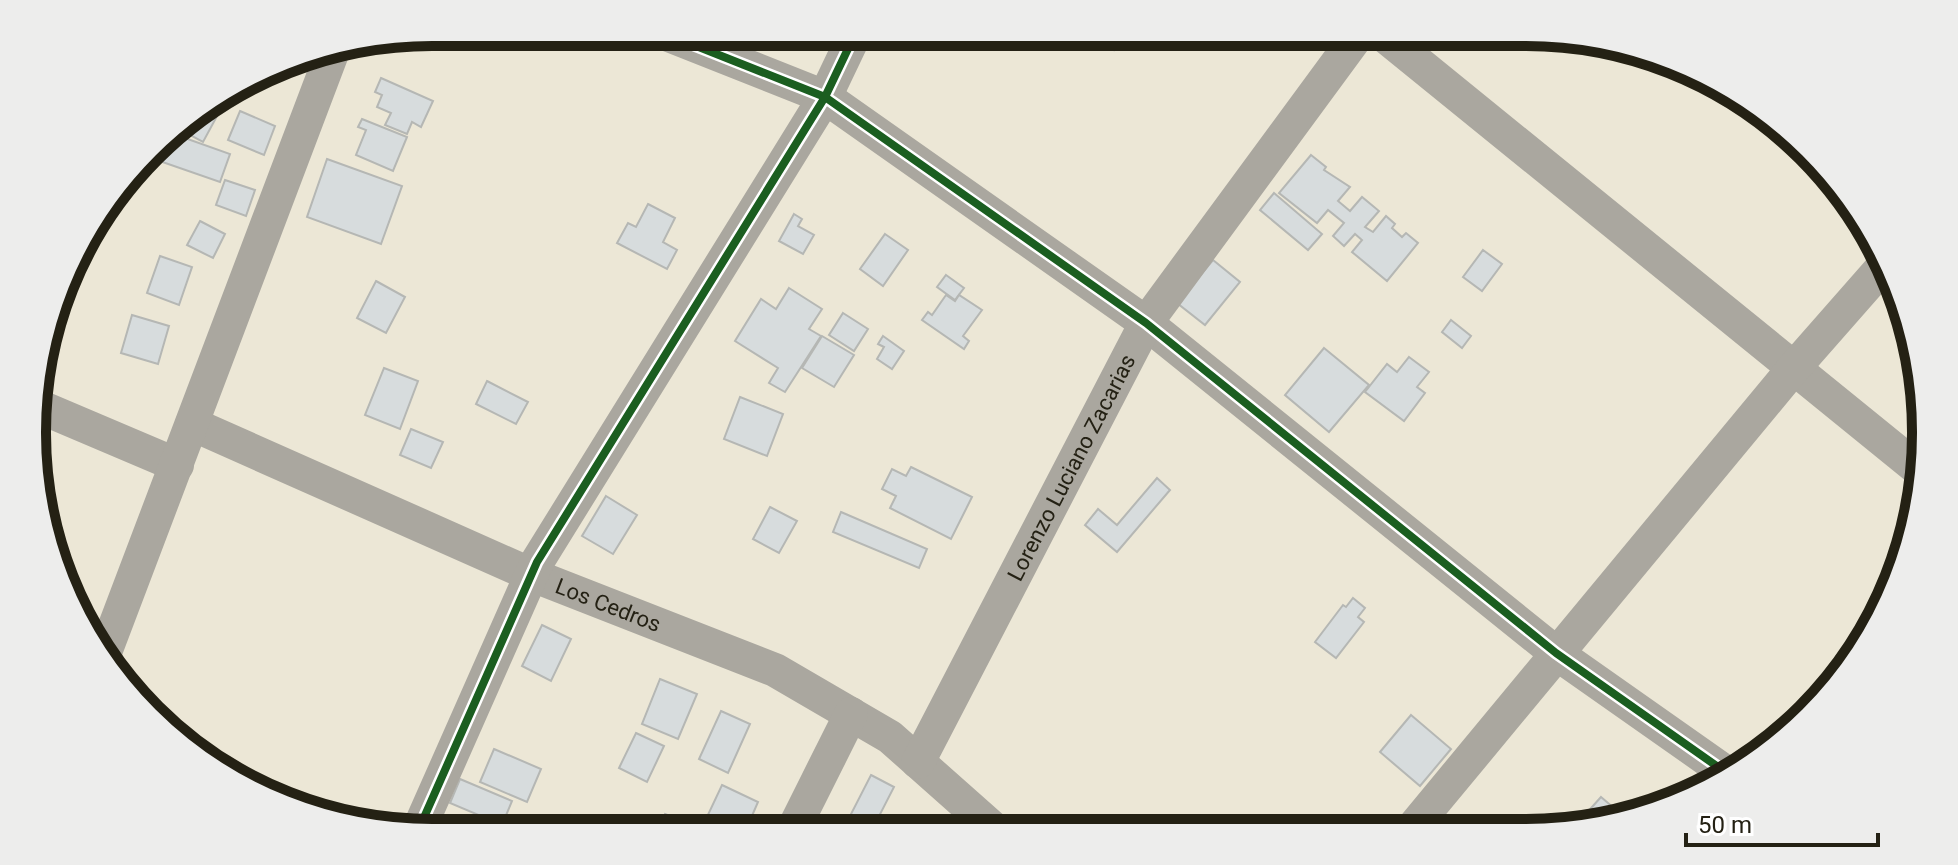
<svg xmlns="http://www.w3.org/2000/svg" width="1958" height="865" font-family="Roboto,sans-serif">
	<rect width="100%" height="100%" fill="#ece7d6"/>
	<g fill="#d7dcdd" stroke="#b5b7b4" stroke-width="2">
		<polygon points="1090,32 1127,32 1114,50"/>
		<polygon points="381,78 433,101 421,127 412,122 407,134 385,125 391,113 377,107 382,95 375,92"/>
		<polygon points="218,103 223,105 203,142 175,127"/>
		<polygon points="240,111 275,126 264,155 228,140"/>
		<polygon points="362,119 407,137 393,171 356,155 366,130 358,127"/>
		<polygon points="168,132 230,154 220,182 148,157"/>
		<polygon points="1311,155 1326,167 1324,170 1350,187 1338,201 1350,211 1362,197 1379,211 1365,227 1373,232 1386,216 1395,224 1392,228 1402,237 1406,233 1418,243 1387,281 1352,252 1362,240 1355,234 1344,246 1333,236 1344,223 1328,210 1317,223 1279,193"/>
		<polygon points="327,159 402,186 381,244 307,217"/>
		<polygon points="225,180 255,190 246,216 216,205"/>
		<polygon points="1274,193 1322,234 1308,250 1260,210"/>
		<polygon points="648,204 675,218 663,242 677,250 667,269 617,243 628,223 636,227"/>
		<polygon points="794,214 802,219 798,226 814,235 803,254 779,241"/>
		<polygon points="200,221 225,234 213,258 187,245"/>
		<polygon points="885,234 908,250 883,286 860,269"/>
		<polygon points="1483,250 1502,264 1482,291 1463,277"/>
		<polygon points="160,256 192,267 179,305 147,293"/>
		<polygon points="1213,260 1240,282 1205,325 1177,303"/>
		<polygon points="946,275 964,288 955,300 937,287"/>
		<polygon points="376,281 405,297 386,333 357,318"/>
		<polygon points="789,288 822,309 809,329 821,336 785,392 769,383 778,368 735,341 761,299 776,309"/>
		<polygon points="946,295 955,301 959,295 982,310 963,336 969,341 964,349 922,320 928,312 932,315"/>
		<polygon points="843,313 868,329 854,351 829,335"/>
		<polygon points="132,315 169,326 158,364 121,353"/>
		<polygon points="1451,320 1471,336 1462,348 1442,332"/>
		<polygon points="822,336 854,355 834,387 802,368"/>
		<polygon points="883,336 904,351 892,369 877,359 884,347 878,344"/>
		<polygon points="1324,348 1369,385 1329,432 1285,395"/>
		<polygon points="1409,357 1429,372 1417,387 1425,393 1404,421 1365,392 1387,364 1397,372"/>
		<polygon points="384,368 418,381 400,429 365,415"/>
		<polygon points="487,381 528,402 516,424 476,404"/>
		<polygon points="740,397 783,414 767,456 724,439"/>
		<polygon points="411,429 443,442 431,468 400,455"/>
		<polygon points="911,467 972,497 951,539 890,508 896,496 882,489 892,469 906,476"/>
		<polygon points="1157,478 1170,490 1117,552 1085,525 1098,509 1117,525"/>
		<polygon points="606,496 637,515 613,554 582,536"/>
		<polygon points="770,507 797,521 779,553 753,539"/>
		<polygon points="841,512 927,549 919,568 833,532"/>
		<polygon points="1353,598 1365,608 1358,617 1364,622 1336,658 1315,642 1343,605 1346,607"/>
		<polygon points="542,625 571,639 551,681 522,666"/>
		<polygon points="660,679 697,694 678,739 642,724"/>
		<polygon points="721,711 750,724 728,773 699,759"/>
		<polygon points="1411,715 1451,749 1420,786 1380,752"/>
		<polygon points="636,733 664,746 647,782 619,768"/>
		<polygon points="494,749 541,769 527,802 480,782"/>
		<polygon points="871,775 894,787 873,828 850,816"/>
		<polygon points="460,779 512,801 502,825 450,803"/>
		<polygon points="722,785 758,802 745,832 735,832 706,819"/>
		<polygon points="1601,797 1622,815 1619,819 1594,825 1584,816"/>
		<polygon points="665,814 695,826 692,832 671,832 660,827"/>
		<polygon points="648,823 670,832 644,832"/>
	</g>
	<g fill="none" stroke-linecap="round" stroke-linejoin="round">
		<g stroke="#aaa79f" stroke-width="34">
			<polyline points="661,32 825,97 1146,323 1556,653 1728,774"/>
			<polyline points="1380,32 1917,468"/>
			<polyline points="38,406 177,465"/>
			<path id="s1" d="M192,424L532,575L775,670L890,737L996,831"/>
			<polyline points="104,655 334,48"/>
			<path id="s2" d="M918,762L1146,323L1360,32"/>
			<polyline points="1411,830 1793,369 1887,262"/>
			<polyline points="418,831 537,562 825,97 856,32"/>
			<polyline points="792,832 851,714"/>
		</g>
		<g stroke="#fff" stroke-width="13">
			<g id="cycleway">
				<polyline points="661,32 825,97 1146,323 1556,653 1728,774"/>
				<polyline points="418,831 537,562 825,97 856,32"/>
			</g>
		</g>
		<use href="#cycleway" stroke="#1b5e20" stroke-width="8"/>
	</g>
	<g text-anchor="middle" stroke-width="6" stroke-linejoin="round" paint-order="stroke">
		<g font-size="22" fill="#242114" stroke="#fff">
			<text dy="8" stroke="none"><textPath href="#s2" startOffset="332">Lorenzo Luciano Zacarias</textPath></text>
			<text dy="8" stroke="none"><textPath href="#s1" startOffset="454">Los Cedros</textPath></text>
		</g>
	</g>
	<path d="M0 0H1958V865H0ZM432 46H1526A386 386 0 0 1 1912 432V433A386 386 0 0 1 1526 819H432A386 386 0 0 1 46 433V432A386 386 0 0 1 432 46Z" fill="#ededec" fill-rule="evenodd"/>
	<path fill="none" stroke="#242114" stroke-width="10" d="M432 46H1526A386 386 0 0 1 1912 432V433A386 386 0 0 1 1526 819H432A386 386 0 0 1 46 433V432A386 386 0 0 1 432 46Z"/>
	<path d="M1686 833v12h192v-12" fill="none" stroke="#242114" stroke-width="4"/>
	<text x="1698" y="833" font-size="24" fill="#242114" stroke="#ffffff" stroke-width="6" paint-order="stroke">50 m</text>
</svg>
